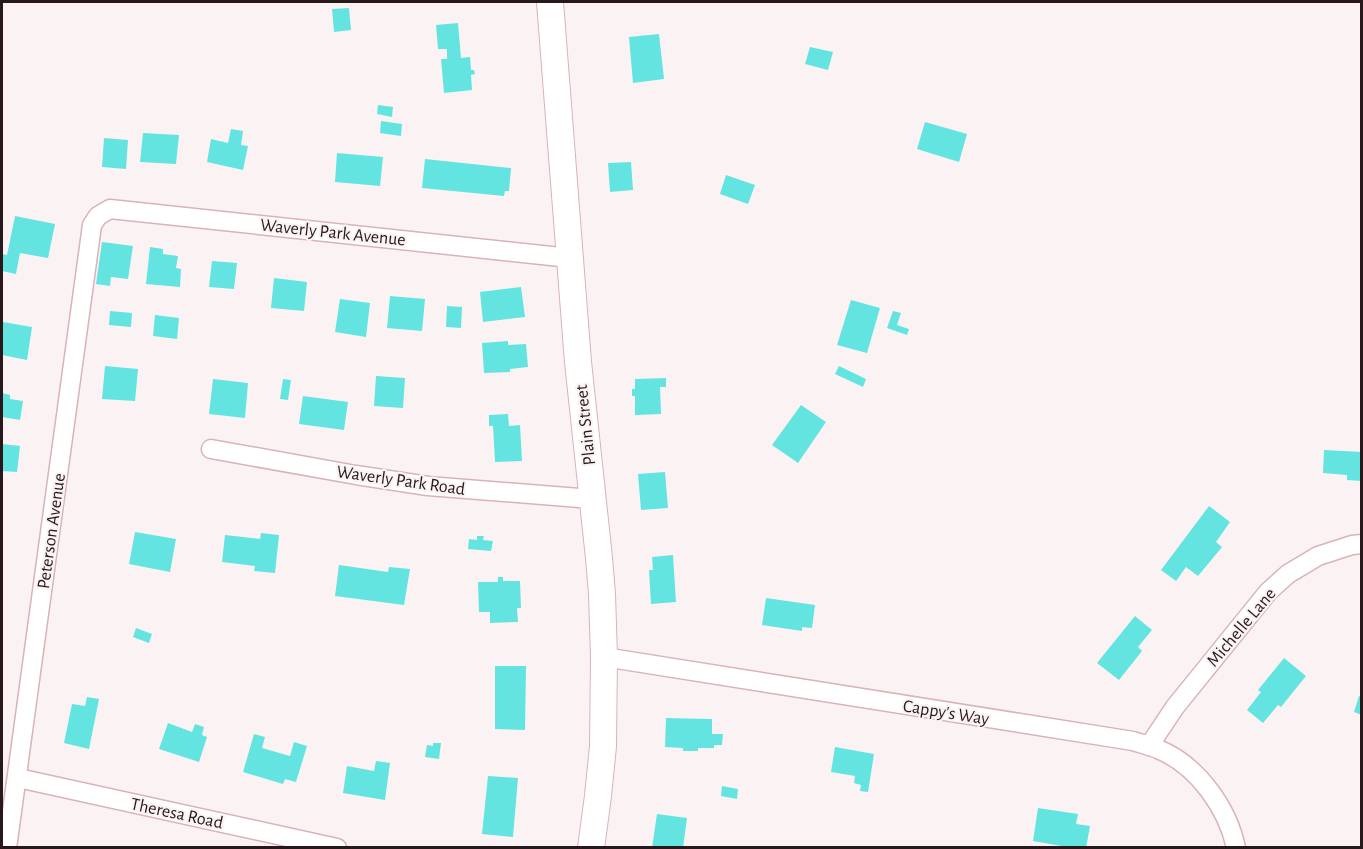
<svg xmlns="http://www.w3.org/2000/svg" width="1363" height="849" font-family="'Alegreya Sans',sans-serif">
	<rect width="100%" height="100%" fill="#fbf3f3"/>
	<g fill="#63e4e1">
		<polygon points="349,8 351,30 334,32 332,9"/>
		<polygon points="458,23 461,58 470,57 471,70 474,70 475,74 471,75 472,90 444,93 441,59 447,59 447,49 438,49 436,25"/>
		<polygon points="659,34 664,79 633,83 629,37"/>
		<polygon points="810,47 833,52 828,70 805,64"/>
		<polygon points="378,105 393,107 392,117 377,114"/>
		<polygon points="381,121 402,124 401,136 380,133"/>
		<polygon points="925,122 967,134 959,162 917,149"/>
		<polygon points="231,129 243,131 241,145 248,146 243,170 207,162 211,139 228,143"/>
		<polygon points="143,133 179,135 176,164 140,162"/>
		<polygon points="104,138 128,140 126,169 102,167"/>
		<polygon points="337,153 383,157 380,186 335,182"/>
		<polygon points="425,159 511,168 509,191 505,191 504,196 422,188"/>
		<polygon points="631,162 633,190 610,192 608,163"/>
		<polygon points="726,175 755,185 748,204 720,194"/>
		<polygon points="15,216 55,224 48,258 20,253 16,274 2,271 2,254 7,255"/>
		<polygon points="102,242 133,246 128,279 111,277 110,286 96,284"/>
		<polygon points="150,247 163,249 163,254 178,256 176,268 181,269 180,287 146,284"/>
		<polygon points="212,261 237,263 234,289 209,287"/>
		<polygon points="274,278 307,282 304,311 271,308"/>
		<polygon points="521,287 525,317 483,322 480,292"/>
		<polygon points="390,296 425,299 422,331 387,328"/>
		<polygon points="340,299 370,303 366,337 335,332"/>
		<polygon points="851,300 880,308 867,353 837,345"/>
		<polygon points="447,306 462,307 461,328 446,327"/>
		<polygon points="110,311 132,313 131,327 109,325"/>
		<polygon points="893,311 901,313 897,325 909,329 907,335 887,328"/>
		<polygon points="155,315 179,318 177,339 153,336"/>
		<polygon points="3,322 32,327 27,360 2,355 2,332"/>
		<polygon points="508,341 508,345 526,344 528,367 510,369 510,372 484,373 482,343"/>
		<polygon points="105,366 138,369 135,401 102,399"/>
		<polygon points="839,366 866,379 863,387 835,374"/>
		<polygon points="376,376 405,378 403,408 374,406"/>
		<polygon points="666,378 666,387 660,387 661,414 635,415 635,396 632,396 632,389 635,389 635,379"/>
		<polygon points="213,379 248,383 245,418 209,414"/>
		<polygon points="283,379 291,380 288,400 280,399"/>
		<polygon points="2,393 10,395 10,399 23,401 20,420 2,417"/>
		<polygon points="303,396 348,402 344,430 299,424"/>
		<polygon points="801,405 826,422 798,463 772,445"/>
		<polygon points="508,414 509,426 520,425 522,461 495,462 493,426 489,426 489,415"/>
		<polygon points="2,444 20,446 17,472 2,471"/>
		<polygon points="1324,450 1362,452 1362,481 1347,480 1347,475 1323,473"/>
		<polygon points="665,472 668,508 641,510 638,474"/>
		<polygon points="1209,506 1230,522 1216,542 1222,547 1198,576 1186,567 1176,581 1161,570"/>
		<polygon points="135,532 176,539 170,572 129,564"/>
		<polygon points="261,533 279,535 275,573 254,571 255,566 222,562 225,535 260,539"/>
		<polygon points="477,536 484,536 483,540 493,541 491,551 468,549 469,539 477,540"/>
		<polygon points="673,555 676,602 651,604 649,570 653,570 652,557"/>
		<polygon points="339,565 388,572 389,567 410,569 404,605 335,596"/>
		<polygon points="498,577 503,577 503,581 520,581 521,608 517,608 518,622 490,623 490,612 479,612 478,582 498,582"/>
		<polygon points="766,598 815,605 812,628 802,627 802,631 762,625"/>
		<polygon points="1135,616 1152,630 1138,647 1142,651 1119,680 1097,663"/>
		<polygon points="136,628 152,634 149,643 133,637"/>
		<polygon points="1284,658 1306,676 1281,707 1278,705 1263,723 1247,710 1261,692 1258,690"/>
		<polygon points="495,666 526,666 525,730 495,729"/>
		<polygon points="1359,696 1362,697 1362,715 1354,712"/>
		<polygon points="87,697 99,699 89,749 64,743 72,704 85,706"/>
		<polygon points="666,718 712,719 712,734 723,734 722,745 714,745 714,748 698,748 698,751 683,751 683,748 665,747"/>
		<polygon points="168,723 192,732 195,724 204,727 202,735 207,737 199,762 159,749"/>
		<polygon points="254,734 265,737 262,748 290,756 294,742 307,746 296,782 285,779 283,784 243,772"/>
		<polygon points="433,743 441,743 439,759 425,757 427,745 433,746"/>
		<polygon points="835,747 874,754 868,792 860,791 861,785 854,783 855,776 831,772"/>
		<polygon points="376,761 390,763 385,800 343,793 347,766 374,771"/>
		<polygon points="488,776 518,778 513,837 482,834"/>
		<polygon points="722,786 738,789 737,799 721,796"/>
		<polygon points="1038,808 1078,814 1076,824 1090,826 1086,848 1073,848 1033,841"/>
		<polygon points="657,814 687,818 683,848 652,848"/>
	</g>
	<g fill="none" stroke-linecap="round" stroke-linejoin="round">
		<g stroke="#d8b3b7" stroke-width="21">
			<g id="minor">
				<polyline points="211,449 356,475 428,486 592,499"/>
				<path d="M604,657L1133,741C1142,744 1152,746 1160,750C1198,766 1228,809 1236,848"/>
				<polyline points="1149,746 1175,707 1268,592 1288,574 1318,556 1352,545 1362,544"/>
				<polyline points="18,778 337,848"/>
				<polyline points="7,848 92,225 98,216 110,209 570,258"/>
			</g>
		</g>
		<g stroke="#d8b3b7" stroke-width="28">
			<polyline id="secondary" points="550,2 578,362 599,558 602,594 604,657 603,746 598,796 591,848"/>
		</g>
		<use href="#minor" stroke="#fff" stroke-width="18"/>
		<use href="#secondary" stroke="#fff" stroke-width="26"/>
	</g>
	<g text-anchor="middle" stroke-width="4.5" stroke-linejoin="round" paint-order="stroke">
		<g font-size="18" fill="#27191b" stroke="#fbf3f3">
			<text transform="translate(333 232) rotate(6)" y="6">Waverly Park Avenue</text>
			<text transform="translate(585 425) rotate(-96)" y="6">Plain Street</text>
			<text transform="translate(401 480) rotate(8)" y="6">Waverly Park Road</text>
			<text transform="translate(51 531) rotate(-82)" y="6">Peterson Avenue</text>
			<text transform="translate(1241 627) rotate(-50)" y="6">Michelle Lane</text>
			<text transform="translate(946 712) rotate(9)" y="6">Cappy's Way</text>
			<text transform="translate(177 813) rotate(12)" y="6">Theresa Road</text>
		</g>
	</g>
	<rect width="1363" height="849" fill="none" stroke="#27191b" stroke-width="6"/>
</svg>
